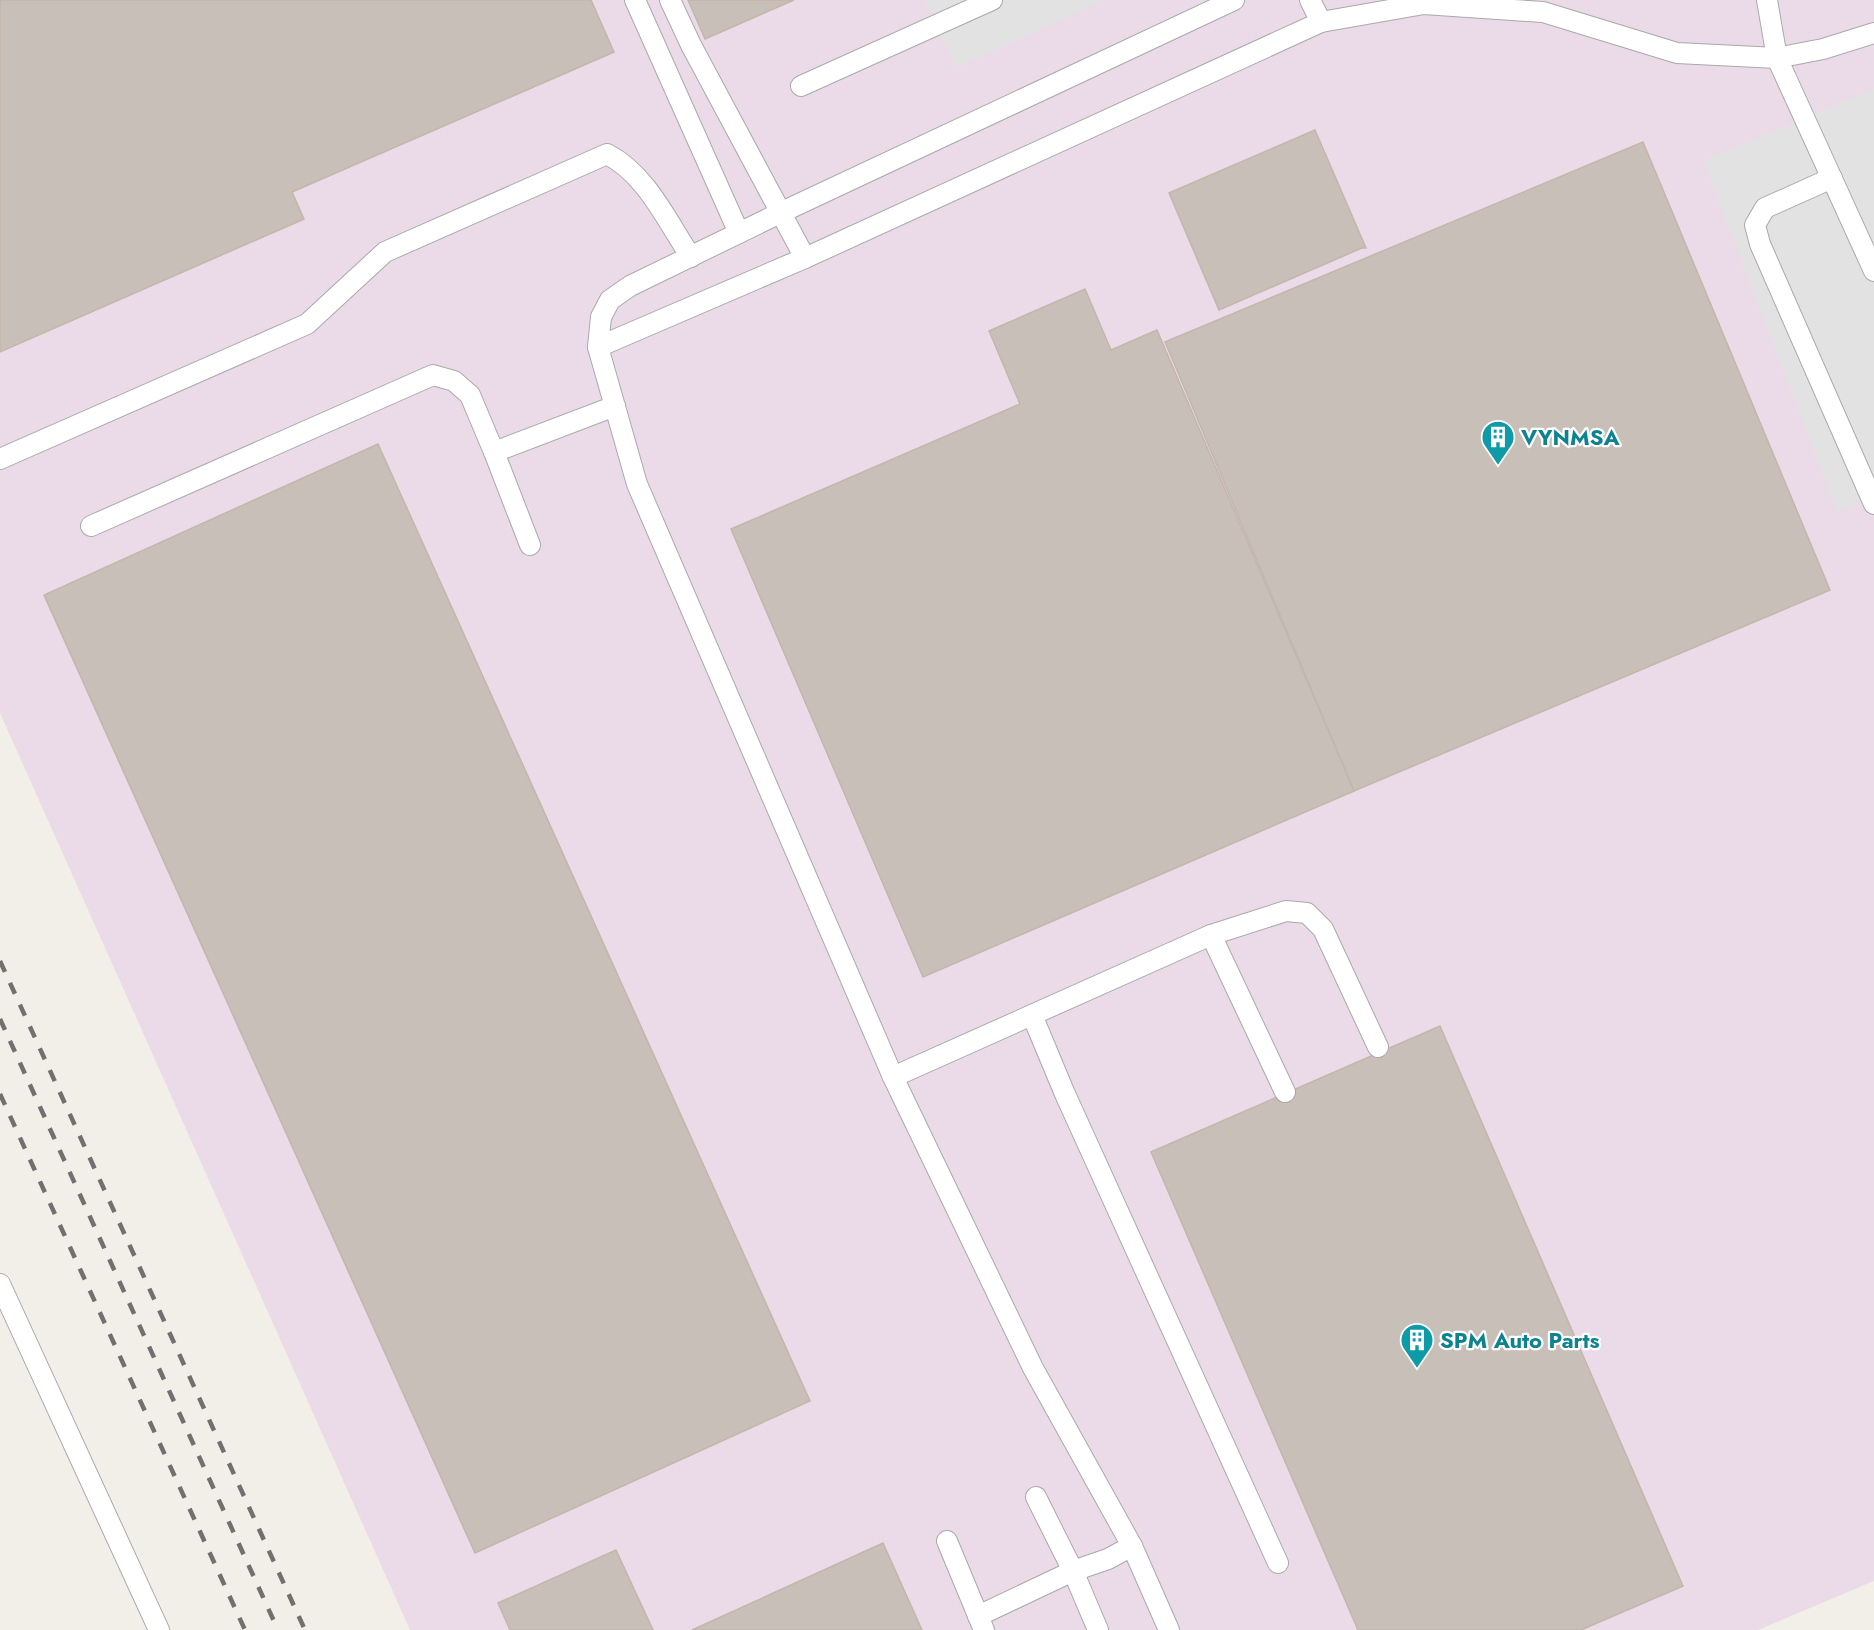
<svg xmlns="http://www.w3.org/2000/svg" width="1874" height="1630" font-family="Jost,sans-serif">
	<rect width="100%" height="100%" fill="#f2efe9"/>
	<polygon fill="#ebdbe8" points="0,0 1874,0 1874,1581 1758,1630 410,1630 0,713"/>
	<g fill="#e2e2e2">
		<polygon points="924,0 1104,0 956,68"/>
		<polygon points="1874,89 1874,495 1837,511 1703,161"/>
	</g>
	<g fill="#c7bfb8" stroke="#c4b6ab" stroke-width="1.5">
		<polygon points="0,0 591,0 614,52 292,192 304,219 0,352"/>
		<polygon points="688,0 794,0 705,39"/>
		<polygon points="1315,130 1366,248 1362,248 1219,310 1169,193"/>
		<polygon points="1643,142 1830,590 1354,791 1165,342"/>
		<polygon points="1085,289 1111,350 1157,330 1354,791 923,977 731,529 1020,404 989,331"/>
		<polygon points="378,444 810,1401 475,1553 44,595"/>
		<polygon points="1440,1026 1683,1586 1581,1630 1358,1630 1151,1152"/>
		<polygon points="883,1543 922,1630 692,1630"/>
		<polygon points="616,1550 653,1630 510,1630 498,1603"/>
	</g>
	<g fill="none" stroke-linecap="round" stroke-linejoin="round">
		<g stroke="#a9a9a9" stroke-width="22">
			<g id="service">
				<polyline points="635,0 739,233"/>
				<polyline points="670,0 691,45 805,258"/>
				<polyline points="1310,0 1321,22"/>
				<polyline points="1767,0 1777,58 1874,271"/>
				<polyline points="801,86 992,0"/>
				<polyline points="1832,178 1765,208 1755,225 1760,244 1874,504"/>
				<polyline points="598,347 805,258 1321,22 1424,4 1543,12 1677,53 1777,58 1823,49 1874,33"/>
				<polyline points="494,452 615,406"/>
				<path d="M0,459L307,324L385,252L607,154C646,174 667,221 691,257"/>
				<polyline points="91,526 433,375 454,381 470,395 494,452 530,545"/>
				<polyline points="1211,935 1285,1092"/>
				<polyline points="1032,1015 1065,1094 1278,1563"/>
				<polyline points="893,1077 1211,935 1286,911 1307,913 1323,929 1378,1047"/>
				<polyline points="0,1284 159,1630"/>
				<polyline points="1036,1497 1073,1571 1098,1630"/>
				<polyline points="947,1541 984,1630"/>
				<polyline points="1132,1546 1169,1630"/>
				<polyline points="978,1616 1073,1571 1108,1559 1132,1546 1033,1368 893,1077 637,484 598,347 601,317 610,300 630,286 782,212 1234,0"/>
			</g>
		</g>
		<use href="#service" stroke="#fff" stroke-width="20"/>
		<g stroke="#707070" stroke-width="4.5" stroke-dasharray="12 12" stroke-linecap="butt">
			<polyline points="0,961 305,1630"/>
			<polyline points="0,1019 278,1630"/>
			<polyline points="0,1094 245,1630"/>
		</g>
	</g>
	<defs>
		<g id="building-pin" transform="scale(1.725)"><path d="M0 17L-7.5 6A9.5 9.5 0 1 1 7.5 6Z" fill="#0f9aa8" stroke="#fff"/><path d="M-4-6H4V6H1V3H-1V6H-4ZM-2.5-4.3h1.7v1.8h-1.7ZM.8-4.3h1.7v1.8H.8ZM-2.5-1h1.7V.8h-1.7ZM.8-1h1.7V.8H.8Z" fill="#fff"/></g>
	</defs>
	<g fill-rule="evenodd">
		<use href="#building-pin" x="1498" y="437"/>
		<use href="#building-pin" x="1417" y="1340"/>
	</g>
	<g text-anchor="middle" stroke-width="4.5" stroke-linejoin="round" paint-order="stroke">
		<g font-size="22" font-weight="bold" fill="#0d838f" stroke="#fff" text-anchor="start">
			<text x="1521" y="445">VYNMSA</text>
			<text x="1440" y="1348">SPM Auto Parts</text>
		</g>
	</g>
</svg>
